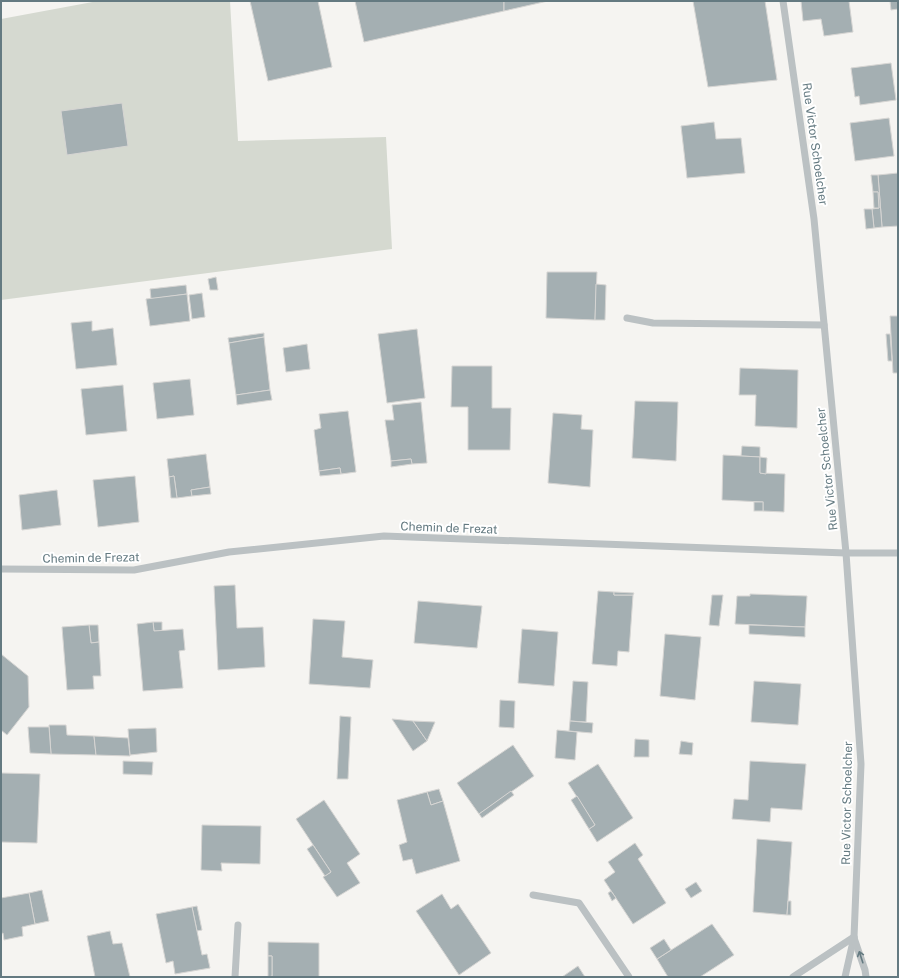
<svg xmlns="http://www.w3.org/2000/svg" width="899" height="978" font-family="'Public Sans',sans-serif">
	<rect width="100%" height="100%" fill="#f5f4f1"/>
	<polygon fill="#d5d9d0" points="98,1 230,1 238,141 386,137 392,249 1,300 1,19"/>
	<g fill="#a4afb2" stroke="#d6d5d3">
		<polygon points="250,1 318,1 332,67 268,81"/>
		<polygon points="355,1 504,1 504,11 364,42"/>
		<polygon points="504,1 548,1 504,11"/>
		<polygon points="693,1 765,1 777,80 708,87"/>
		<polygon points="801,1 849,1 853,32 824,36 821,19 803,21"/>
		<polygon points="890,1 898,1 898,9 891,10"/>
		<polygon points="891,63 896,100 860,105 859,96 855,97 851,68"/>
		<polygon points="122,103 128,146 67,155 61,111"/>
		<polygon points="889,118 894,156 855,161 850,123"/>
		<polygon points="714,122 716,139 741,138 745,173 687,178 681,126"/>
		<polygon points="898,173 898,226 882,227 878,175"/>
		<polygon points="871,175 878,175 882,227 874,228 872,209 879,208 878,192 873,192"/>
		<polygon points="873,192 878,192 879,208 874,208"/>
		<polygon points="864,209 872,209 874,228 866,229"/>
		<polygon points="547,272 597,272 595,320 546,318"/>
		<polygon points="216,277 218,290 210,290 208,279"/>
		<polygon points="596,284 606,285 605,320 595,320"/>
		<polygon points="186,285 187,294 151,299 150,289"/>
		<polygon points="202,293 205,317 192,319 189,295"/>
		<polygon points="187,294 190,321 150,326 146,299"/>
		<polygon points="890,316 898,316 898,373 893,373"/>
		<polygon points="92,321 92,331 113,328 117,365 76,369 71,323"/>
		<polygon points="417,329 425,398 387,403 378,334"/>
		<polygon points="264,333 264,337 229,343 228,338"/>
		<polygon points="886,334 890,334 892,361 888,361"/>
		<polygon points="264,337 270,390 236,395 229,343"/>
		<polygon points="307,344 310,369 286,372 283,348"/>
		<polygon points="452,366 492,366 492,408 511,408 510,450 468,450 468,407 451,407"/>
		<polygon points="740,368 798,370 797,428 755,426 756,395 739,395"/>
		<polygon points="190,379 194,415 157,419 153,383"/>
		<polygon points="123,385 127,431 86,435 81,389"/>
		<polygon points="270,390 272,400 237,405 236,395"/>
		<polygon points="635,401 678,402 676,461 632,458"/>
		<polygon points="421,402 427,463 412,464 411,459 391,461 385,420 394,420 392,405"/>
		<polygon points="348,411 356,472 341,474 340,468 319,471 314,430 321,428 319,414"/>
		<polygon points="553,413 582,415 581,429 593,430 590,487 548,483"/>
		<polygon points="742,446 760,447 760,457 741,456"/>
		<polygon points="206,454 210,487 191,490 192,496 177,498 174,476 169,477 167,459"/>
		<polygon points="723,455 760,457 760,473 785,474 784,512 763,511 763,502 722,500"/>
		<polygon points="760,457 767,458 766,474 760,473"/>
		<polygon points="411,459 412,464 391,467 391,461"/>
		<polygon points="340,468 341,474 320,476 319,471"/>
		<polygon points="135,476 139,522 98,527 93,480"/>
		<polygon points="174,476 177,498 171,498 169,477"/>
		<polygon points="210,487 211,494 192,496 191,490"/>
		<polygon points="57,490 61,525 22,530 19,495"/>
		<rect x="754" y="502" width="9" height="9"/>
		<polygon points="235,585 237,628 263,627 265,667 218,670 214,586"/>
		<polygon points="598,591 614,592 614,595 633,595 629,652 618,651 617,666 592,664"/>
		<polygon points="614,592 634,593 633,595 614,595"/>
		<polygon points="750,594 807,596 805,627 735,624 737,596 750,596"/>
		<polygon points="712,595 723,595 719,626 709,625"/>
		<polygon points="418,601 482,606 477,648 414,643"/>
		<polygon points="313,619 345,621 342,657 373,660 370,688 309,684"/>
		<polygon points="153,622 162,622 162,631 154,631"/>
		<polygon points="153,622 154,631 183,629 185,650 179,651 183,688 143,691 137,624"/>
		<polygon points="89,625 98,625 99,642 91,643"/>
		<polygon points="89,625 91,643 99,642 101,676 93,676 94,689 67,690 62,627"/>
		<polygon points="749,625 805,627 805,637 749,634"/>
		<polygon points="522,629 558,632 554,686 518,683"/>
		<polygon points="665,634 701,637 695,700 660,696"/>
		<polygon points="1,654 28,676 29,707 7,735 1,730"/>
		<polygon points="573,681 588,682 586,722 570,721"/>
		<polygon points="754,681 801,684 798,725 751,722"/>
		<polygon points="500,700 515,701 514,728 499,727"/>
		<polygon points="340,716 351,717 348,779 337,779"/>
		<polygon points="392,719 413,721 427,741 413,751"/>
		<polygon points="413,721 435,722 427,741"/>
		<polygon points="570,721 593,723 592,733 569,731"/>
		<polygon points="49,725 66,725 67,735 94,736 96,755 51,754"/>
		<polygon points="28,727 49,727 51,754 30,753"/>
		<polygon points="156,728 157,752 130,755 128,729"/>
		<polygon points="557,730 577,732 575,760 555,758"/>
		<polygon points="94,736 128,738 130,756 96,755"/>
		<polygon points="635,739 649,740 649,757 634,757"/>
		<polygon points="681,741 693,743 692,755 679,754"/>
		<polygon points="513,745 534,776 479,814 457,783"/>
		<polygon points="123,761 153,762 152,775 123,774"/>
		<polygon points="750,761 806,764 802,810 771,808 770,822 732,819 734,799 748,800"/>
		<polygon points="598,764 633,818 597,842 589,829 595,825 568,783"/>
		<polygon points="1,773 40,774 37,843 1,842"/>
		<polygon points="439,789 443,801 431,805 427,792"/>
		<polygon points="511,791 514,795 482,818 479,814"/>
		<polygon points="427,792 431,805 443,801 460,861 416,874 412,859 403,861 399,845 407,842 397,800"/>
		<polygon points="577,796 595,825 589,829 571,800"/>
		<polygon points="324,800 360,854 347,863 360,883 337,897 323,877 331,872 296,819"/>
		<polygon points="202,825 261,826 260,864 221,863 222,871 201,870"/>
		<polygon points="757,839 792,842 787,915 753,912"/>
		<polygon points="635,843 643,855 638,859 666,903 633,924 604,880 615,872 608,862"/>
		<polygon points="313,845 331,872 325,876 307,849"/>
		<polygon points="696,882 702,891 691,898 685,889"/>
		<polygon points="42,890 49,921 35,924 29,893"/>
		<polygon points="611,891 616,898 612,901 608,893"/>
		<polygon points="29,893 35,924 22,927 23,936 4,940 3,933 1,934 1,898"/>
		<polygon points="442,894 451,909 458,904 491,953 459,975 416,911"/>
		<polygon points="788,901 791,901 791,915 787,915"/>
		<polygon points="197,906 202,930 197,931 192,907"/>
		<polygon points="192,907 202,955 207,954 210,968 175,974 173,961 166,963 156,914"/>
		<polygon points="712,924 734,955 700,977 668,977 657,959"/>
		<polygon points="110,931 113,944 122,943 130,977 95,977 87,936"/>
		<polygon points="664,939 671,950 657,959 650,948"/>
		<polygon points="268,942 319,943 319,977 272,977 272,956 268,956"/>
		<polygon points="268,956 272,956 272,976 268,977"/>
		<polygon points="578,966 585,977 562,977"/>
	</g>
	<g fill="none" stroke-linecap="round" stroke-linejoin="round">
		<g stroke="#bbc1c3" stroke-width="7">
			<polyline points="783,1 814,219 846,553 861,764 854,937 845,977"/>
			<polyline points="627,318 653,323 824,325"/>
			<polyline points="1,569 134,570 229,552 384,536 846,553 898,553"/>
			<polyline points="533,895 579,903 629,977"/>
			<polyline points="854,938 865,970 866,977"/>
			<polyline points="235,977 238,925"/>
			<polyline points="793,977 854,937"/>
		</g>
	</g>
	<defs><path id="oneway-shaft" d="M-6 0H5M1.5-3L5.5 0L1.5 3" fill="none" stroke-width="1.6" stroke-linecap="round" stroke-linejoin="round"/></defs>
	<use stroke="#647a81" href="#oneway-shaft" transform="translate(861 957) rotate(-108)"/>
	<g text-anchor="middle" stroke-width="4" stroke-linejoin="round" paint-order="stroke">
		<g font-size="12" fill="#647a81" stroke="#fff">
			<text transform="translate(815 144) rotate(82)" y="4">Rue Victor Schoelcher</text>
			<text transform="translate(827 469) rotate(-96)" y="4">Rue Victor Schoelcher</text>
			<text transform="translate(449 528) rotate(2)" y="4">Chemin de Frezat</text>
			<text transform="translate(91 558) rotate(-1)" y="4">Chemin de Frezat</text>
			<text transform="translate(847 803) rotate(-89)" y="4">Rue Victor Schoelcher</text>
		</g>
	</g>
	<rect width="899" height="978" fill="none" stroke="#647a81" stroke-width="4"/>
</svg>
